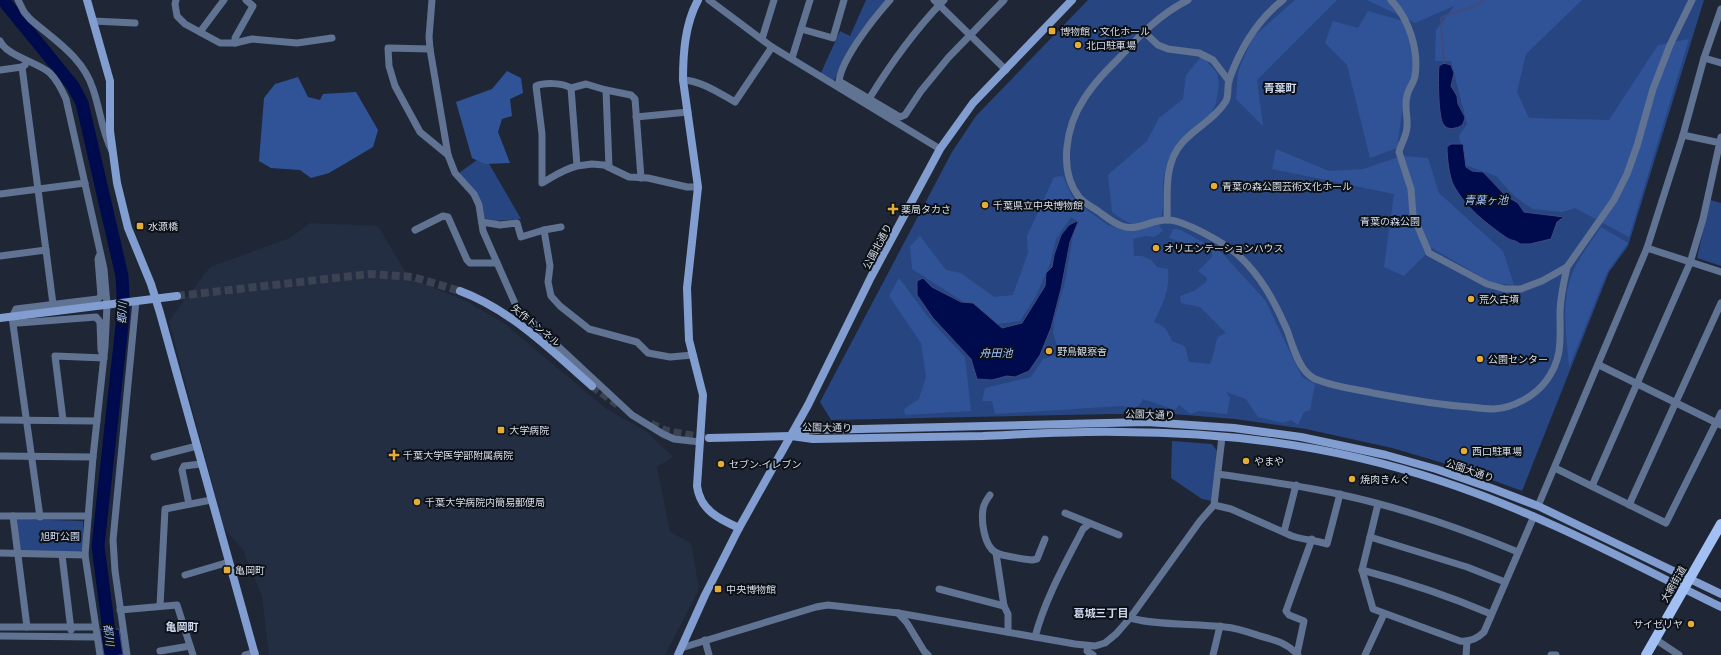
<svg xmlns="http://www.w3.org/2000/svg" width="1721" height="655" font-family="'Asap Condensed','Noto Sans JP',sans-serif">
	<rect width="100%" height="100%" fill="#1f2736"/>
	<polygon fill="#232e43" points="310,223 378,226 409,278 466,301 505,324 605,408 646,431 673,457 657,467 670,532 691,543 699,589 665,655 269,655 262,596 243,550 224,528 169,321 210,267 290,238"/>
	<g fill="#274580">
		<polygon points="866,0 888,0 854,44 833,82 820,75 840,31 850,36"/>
		<polygon points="1088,0 1704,0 1628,246 1609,272 1522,491 1460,468 1392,448 1306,429 1235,419 1173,414 1112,414 831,420 820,402 952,152 976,116"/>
		<polygon points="484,155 521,219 495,221 483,218 459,173"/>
		<polygon points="1710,200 1721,203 1721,266 1697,258"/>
		<polygon points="1172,441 1212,444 1217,451 1212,501 1202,499 1171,478"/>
		<polygon points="17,519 83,521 83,549 80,552 20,551"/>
	</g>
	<g fill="#305398">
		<polygon points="1295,0 1337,0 1257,80 1263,126 1236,99 1238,71 1253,37"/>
		<polygon points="1367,0 1582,0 1526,54 1517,92 1529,118 1609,120 1658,45 1689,39 1629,237 1575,208 1562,212 1533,209 1515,197 1496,176 1465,165 1459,136 1467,124 1451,61 1435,61 1436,30 1454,6 1415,23"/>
		<polygon points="1368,11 1403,21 1412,49 1413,74 1404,97 1397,148 1370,158 1347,65 1325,43 1333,21 1358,28"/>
		<path d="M1202,56L1217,73L1219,85L1216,103L1210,115L1179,141L1168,160L1163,180V207L1161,220C1134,227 1135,228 1112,212L1108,175L1147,141L1159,118L1183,99L1186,75Z"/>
		<polygon points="507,71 521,78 523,93 510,99 512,116 502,119 498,132 510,163 485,164 472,158 456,102 492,89"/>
		<polygon points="298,77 308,97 320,100 323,94 356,92 378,130 373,147 329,173 311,178 300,170 271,168 259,161 264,98 275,84"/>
		<polygon points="1276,149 1329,171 1363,169 1402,156 1428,158 1439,193 1503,251 1514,285 1492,283 1432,248 1404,276 1384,267 1394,194 1272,169"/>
		<path d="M1063,176L1072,196L1088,211L1108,225L1123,230L1159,225L1163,231L1154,237L1145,236L1133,239L1134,256H1142L1151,260L1157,267L1168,269C1170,291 1163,303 1154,322C1165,326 1168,331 1172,341L1185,346L1189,362L1210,364C1214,356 1214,346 1218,337L1226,333L1200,307L1181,303L1180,296L1194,291L1206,282L1207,278L1198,271L1212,257V252L1169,238L1173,229L1181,230L1221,252L1265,300L1302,377L1315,384L1310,410L1304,412L1298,425L1291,420L1283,423L1258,417L1246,399L1226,392L1230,398L1227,414L1199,411L1191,414L1179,405L1175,410L1143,399L1141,403L1136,408L1121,406L995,414L992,401H982L985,388L1031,377L1043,359L1059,354L1053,332L1054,321L1065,281L1074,229L1079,222L1071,217L1056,239L1050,264L1036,296L1020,321L998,324L912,269L910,246L920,236L946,270L961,273L994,297L1013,295L1028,253L1027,236L1054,177Z"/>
		<path d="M1601,227L1628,243L1607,272L1569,367C1567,338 1561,308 1570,280C1576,261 1590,243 1601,227Z"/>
		<polygon points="899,278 931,321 965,357 971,411 905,415 904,409 919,399 926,377 921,343 889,296"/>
	</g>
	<g fill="#000b4d" stroke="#414a7c">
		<path d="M1444,63L1451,65L1454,73L1451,86L1457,96L1458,104L1465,117C1464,123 1462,127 1455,128C1451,129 1447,129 1444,125C1438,120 1438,75 1439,66Z"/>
		<path d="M1451,144H1463L1466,167L1472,171L1483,172L1506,196L1518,203L1524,212L1564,217L1557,222L1551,239L1530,244H1520C1516,240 1512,241 1507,238C1487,224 1466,208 1454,186C1449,177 1447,157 1447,147Z"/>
		<polygon points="1077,221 1078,222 1070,242 1061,289 1051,328 1040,355 1029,371 1015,377 1007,376 992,380 977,379 971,359 933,318 917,295 917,281 923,278 932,287 961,302 973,303 1002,328 1022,323 1045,286 1046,273 1052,267 1054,255 1061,235 1069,225"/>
		<polygon points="119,629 123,655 104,655 100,630"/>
	</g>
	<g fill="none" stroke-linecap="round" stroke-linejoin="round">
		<path stroke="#414a7c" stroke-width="2" d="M1444,63L1441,18C1454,10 1470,12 1483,0"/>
		<polyline stroke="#000b4d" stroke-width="13" points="3,0 73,86 82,103 122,276 123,295 123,316 98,546 112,655"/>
		<g stroke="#3b4251" stroke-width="8" stroke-dasharray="8 4" stroke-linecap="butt">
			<polyline points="177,296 370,274 413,277 460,291"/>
			<polyline points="592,386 618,405"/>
			<polyline points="651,424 667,431 705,438"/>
		</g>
		<g stroke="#617393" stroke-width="7">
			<path d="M18,0L24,12L30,19C54,40 83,57 93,89C100,109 102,132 112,151"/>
			<polyline points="176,0 175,4 177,16 185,24 220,43 235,43 252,39 297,43 332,38"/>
			<polyline points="432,0 429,37 430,49 448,155 455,173 474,194 479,205 483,231 517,308 632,415 663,434 674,439 700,442"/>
			<polyline points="709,0 772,47 940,149"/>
			<path d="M890,0C874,18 842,58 839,81L900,117L905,115L921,91L948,58L1004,0"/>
			<polyline points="934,0 1006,70"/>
			<path d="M1188,0C1160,14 1141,34 1120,57C1107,70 1094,83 1084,99C1066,126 1058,170 1079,197C1084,203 1092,207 1098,211C1105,216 1113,223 1122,226C1137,232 1152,219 1168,220C1184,220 1226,244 1238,255C1261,276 1275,302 1287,330C1292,343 1296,361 1306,372C1310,376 1313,379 1318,380C1335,387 1355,389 1373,393C1405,399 1438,405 1470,407C1478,408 1486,409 1494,409C1513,408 1535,396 1546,381C1563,358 1560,340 1560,313C1560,298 1564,282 1567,267"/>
			<path d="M1391,0C1409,19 1419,50 1415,76C1414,83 1408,89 1407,96C1404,107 1408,116 1407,126C1407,136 1401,143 1399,152L1411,189L1413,215L1429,253L1487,284L1505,289H1521L1542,281L1567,267L1614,200L1627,174L1637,146L1653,89L1670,45L1692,0"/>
			<polyline points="93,21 135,23"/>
			<polyline points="801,29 833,38 844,0"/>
			<polyline points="1143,31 1158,45 1168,49 1199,53 1213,60 1229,81"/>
			<polyline points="200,32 224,0"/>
			<polyline points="762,39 774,0"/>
			<path d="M0,41C7,56 37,62 50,73C57,80 62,90 66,99L104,269L107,305L105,347L93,457L85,555L100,655"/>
			<polyline points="235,43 235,38 253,6 246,0"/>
			<polyline points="430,49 388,48 389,66 395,86 420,132 448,155"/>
			<polyline points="792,58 810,0"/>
			<polyline points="1704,58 1721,63"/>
			<polyline points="22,67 53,304"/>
			<polyline points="0,70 22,67 25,65"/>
			<path d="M683,80C702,81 719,93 735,102L772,47"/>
			<polyline points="571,88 586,84 606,90 631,95 635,99 641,178"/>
			<polyline points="606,90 609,167"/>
			<path d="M869,99C891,63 915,30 944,0"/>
			<polyline points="636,117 688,112"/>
			<polyline points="1683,135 1721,143"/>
			<path d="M577,166L571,88C563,83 545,82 536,86L542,134V183C554,176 564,169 577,166L592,164L604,165L629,177L648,178L687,187H698"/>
			<polyline points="0,194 85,183"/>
			<path d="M1167,220C1168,194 1163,165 1182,143C1195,128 1215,119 1226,101C1229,95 1227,86 1229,80C1240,49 1257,20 1283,0"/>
			<polyline points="482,222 500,225 517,223 521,237 544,230 561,227"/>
			<polyline points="415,230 443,216 448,217 467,260 470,263 497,263"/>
			<polyline points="544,230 550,266 548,282 551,296 560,306 589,329 637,342 648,353 670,357 693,355"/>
			<polyline points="1647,248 1721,272"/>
			<polyline points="0,256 46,250"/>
			<polyline points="12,317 18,323 96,317 100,322 101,350 104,358 55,356 63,420"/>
			<polyline points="1599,365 1721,425"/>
			<polyline points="0,420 97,421"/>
			<polyline points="0,456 93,457"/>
			<polyline points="154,457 197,446"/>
			<polyline points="1555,468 1666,523 1721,413"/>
			<path d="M1218,474C1258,480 1299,485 1338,494C1400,507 1460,528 1518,552"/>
			<polyline points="1592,486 1690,263 1703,219 1721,137"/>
			<path d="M990,495C987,499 984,503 983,509C981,521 984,545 995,552C1001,556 1024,559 1032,560L1037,559L1045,539"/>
			<polyline points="189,504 182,470 184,466 201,464"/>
			<path d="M1378,504L1362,570L1373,609L1460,641C1470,642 1477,639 1484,632L1534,516"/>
			<path d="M1214,505L1231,509L1292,536C1304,540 1315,540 1327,544L1340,494"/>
			<polyline points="1629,505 1721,303"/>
			<polyline points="1538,506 1647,248 1683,135 1704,58 1721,9"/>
			<polyline points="1065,513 1119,535"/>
			<polyline points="0,516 88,516"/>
			<polyline points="13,516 27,627"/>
			<polyline points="40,517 12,317 16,309 98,299 101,296 98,259 99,256"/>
			<polyline points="1284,532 1296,485"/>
			<polyline points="1370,537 1467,567 1505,582"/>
			<polyline points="0,553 85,555"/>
			<polyline points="996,553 1004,606 1008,614 1008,632"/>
			<polyline points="62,555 71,630"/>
			<path d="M1362,570C1407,582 1449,596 1491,614"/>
			<polyline points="185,575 229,562"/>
			<polyline points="939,589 1004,606"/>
			<polyline points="160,606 165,509 211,500"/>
			<polyline points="120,610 177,605 193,655"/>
			<polyline points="898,613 907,623 924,651 928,655"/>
			<path d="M1130,618C1161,626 1193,623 1225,627C1237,628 1248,632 1260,636C1275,640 1287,643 1298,655"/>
			<polyline points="0,627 95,627"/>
			<polyline points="0,636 97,637"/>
			<path d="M1035,637C1045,599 1065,564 1083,529L1089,524"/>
			<polyline points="1655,639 1679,655"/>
			<polyline points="705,640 709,655"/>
			<polyline points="1088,646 1087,651 1093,655"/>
			<polyline points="681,648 816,607 828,605 898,613 1075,644 1095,646 1105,643 1116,634 1130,618 1200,521 1214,505 1222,437"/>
			<polyline points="160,651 190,646"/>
			<polyline points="1297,654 1304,621 1289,615 1286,611 1312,539"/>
			<polyline points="127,655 115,571 113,540 136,301"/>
			<polyline points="245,655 255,652"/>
			<polyline points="1213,655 1220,626"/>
			<polyline points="1365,655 1384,614"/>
			<polyline points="1466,655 1467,642"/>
			<polyline points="1551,655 1556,655"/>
		</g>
		<g stroke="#829ed1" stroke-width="8">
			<polyline points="87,0 110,81 110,131 117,183 128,228 151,284 160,313 255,655"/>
			<path d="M698,0C685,24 683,53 683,80L698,187L687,288L689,340L703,395L697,486C700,510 719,519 739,528"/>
			<path d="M460,291C511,310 551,350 592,386"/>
			<polyline points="0,318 177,296"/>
			<polyline points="792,436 802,431 818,430 1147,422 1234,428 1301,437 1386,455 1436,469 1491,488 1538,506 1721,594"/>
			<path d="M709,438L791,436L813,439C869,438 926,437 983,436C1029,434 1074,431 1120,432C1228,432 1339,447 1441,481C1539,513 1629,562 1721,607"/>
			<polyline points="678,655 705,595 739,528 808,405 871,277 940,149 973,103 1072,0"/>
		</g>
		<polyline stroke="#a3c0f5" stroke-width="10" points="1646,655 1721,524"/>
	</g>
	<g fill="#e5ad35" stroke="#0c1017" stroke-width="1.5">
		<rect x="1048" y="27" width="8" height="8" rx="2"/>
		<circle cx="1078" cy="45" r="4"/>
		<circle cx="1214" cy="186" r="4"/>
		<circle cx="985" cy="205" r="4"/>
		<path d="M891 203h4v4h4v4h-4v4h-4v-4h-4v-4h4z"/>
		<rect x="136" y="222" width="8" height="8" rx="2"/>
		<circle cx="1156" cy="248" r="4"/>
		<circle cx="1471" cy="299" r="4"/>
		<circle cx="1049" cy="351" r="4"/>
		<circle cx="1480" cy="359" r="4"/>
		<rect x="497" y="426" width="8" height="8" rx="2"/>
		<circle cx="1464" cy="451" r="4"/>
		<path d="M392 449h4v4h4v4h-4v4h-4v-4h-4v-4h4z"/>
		<circle cx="1246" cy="461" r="4"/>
		<circle cx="721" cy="464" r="4"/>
		<circle cx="1352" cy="479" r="4"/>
		<circle cx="417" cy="502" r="4"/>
		<rect x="223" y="566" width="8" height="8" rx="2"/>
		<rect x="714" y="585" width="8" height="8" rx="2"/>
		<circle cx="1691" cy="624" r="4"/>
	</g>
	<g text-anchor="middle" stroke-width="4" stroke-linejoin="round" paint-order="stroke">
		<g font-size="10" fill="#d8dee8" stroke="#0c1017" text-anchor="start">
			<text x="1060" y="35">博物館・文化ホール</text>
			<text x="1086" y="49">北口駐車場</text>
			<text x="1222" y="190">青葉の森公園芸術文化ホール</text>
			<text x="993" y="209">千葉県立中央博物館</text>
			<text x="901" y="213">薬局タカさ</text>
			<text x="148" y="230">水源橋</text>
			<text x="1164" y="252">オリエンテーションハウス</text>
			<text x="1479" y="303">荒久古墳</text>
			<text x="1057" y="355">野鳥観察舎</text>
			<text x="1488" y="363">公園センター</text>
			<text x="509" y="434">大学病院</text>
			<text x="1472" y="455">西口駐車場</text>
			<text x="403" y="459">千葉大学医学部附属病院</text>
			<text x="1254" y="465">やまや</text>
			<text x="729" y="468">セブン-イレブン</text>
			<text x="1360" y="483">焼肉きんぐ</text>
			<text x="425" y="506">千葉大学病院内簡易郵便局</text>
			<text x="235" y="574">亀岡町</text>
			<text x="726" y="593">中央博物館</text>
			<text x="1683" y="628" text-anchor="end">サイゼリヤ</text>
		</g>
		<g font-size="10" fill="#d1dcf0" stroke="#0c1017">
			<text x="1390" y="225">青葉の森公園</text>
			<text x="60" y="540">旭町公園</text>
		</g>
		<g font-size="10" fill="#d8dee8" stroke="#0c1017">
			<text transform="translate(877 246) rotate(-62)" y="4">公園北通り</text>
			<text transform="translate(536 325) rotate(39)" y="4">矢作トンネル</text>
			<text transform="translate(1150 414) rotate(2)" y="4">公園大通り</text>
			<text transform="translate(827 427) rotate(1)" y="4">公園大通り</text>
			<text transform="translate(1470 470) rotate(19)" y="4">公園大通り</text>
			<text transform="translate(1673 584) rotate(-60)" y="4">大網街道</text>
		</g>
		<g font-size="11" font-weight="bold" fill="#d1dcf1" stroke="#0c1017">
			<text x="1280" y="92">青葉町</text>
			<text x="1101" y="617">葛城三丁目</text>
			<text x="182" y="631">亀岡町</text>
		</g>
		<g font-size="11" font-style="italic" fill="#a2c2fc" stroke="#0c1017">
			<text x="1486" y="204">青葉ヶ池</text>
			<text transform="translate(122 313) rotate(-88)" y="4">都川</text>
			<text x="996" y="357">舟田池</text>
			<text transform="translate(109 635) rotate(83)" y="4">都川</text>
		</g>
	</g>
</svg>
